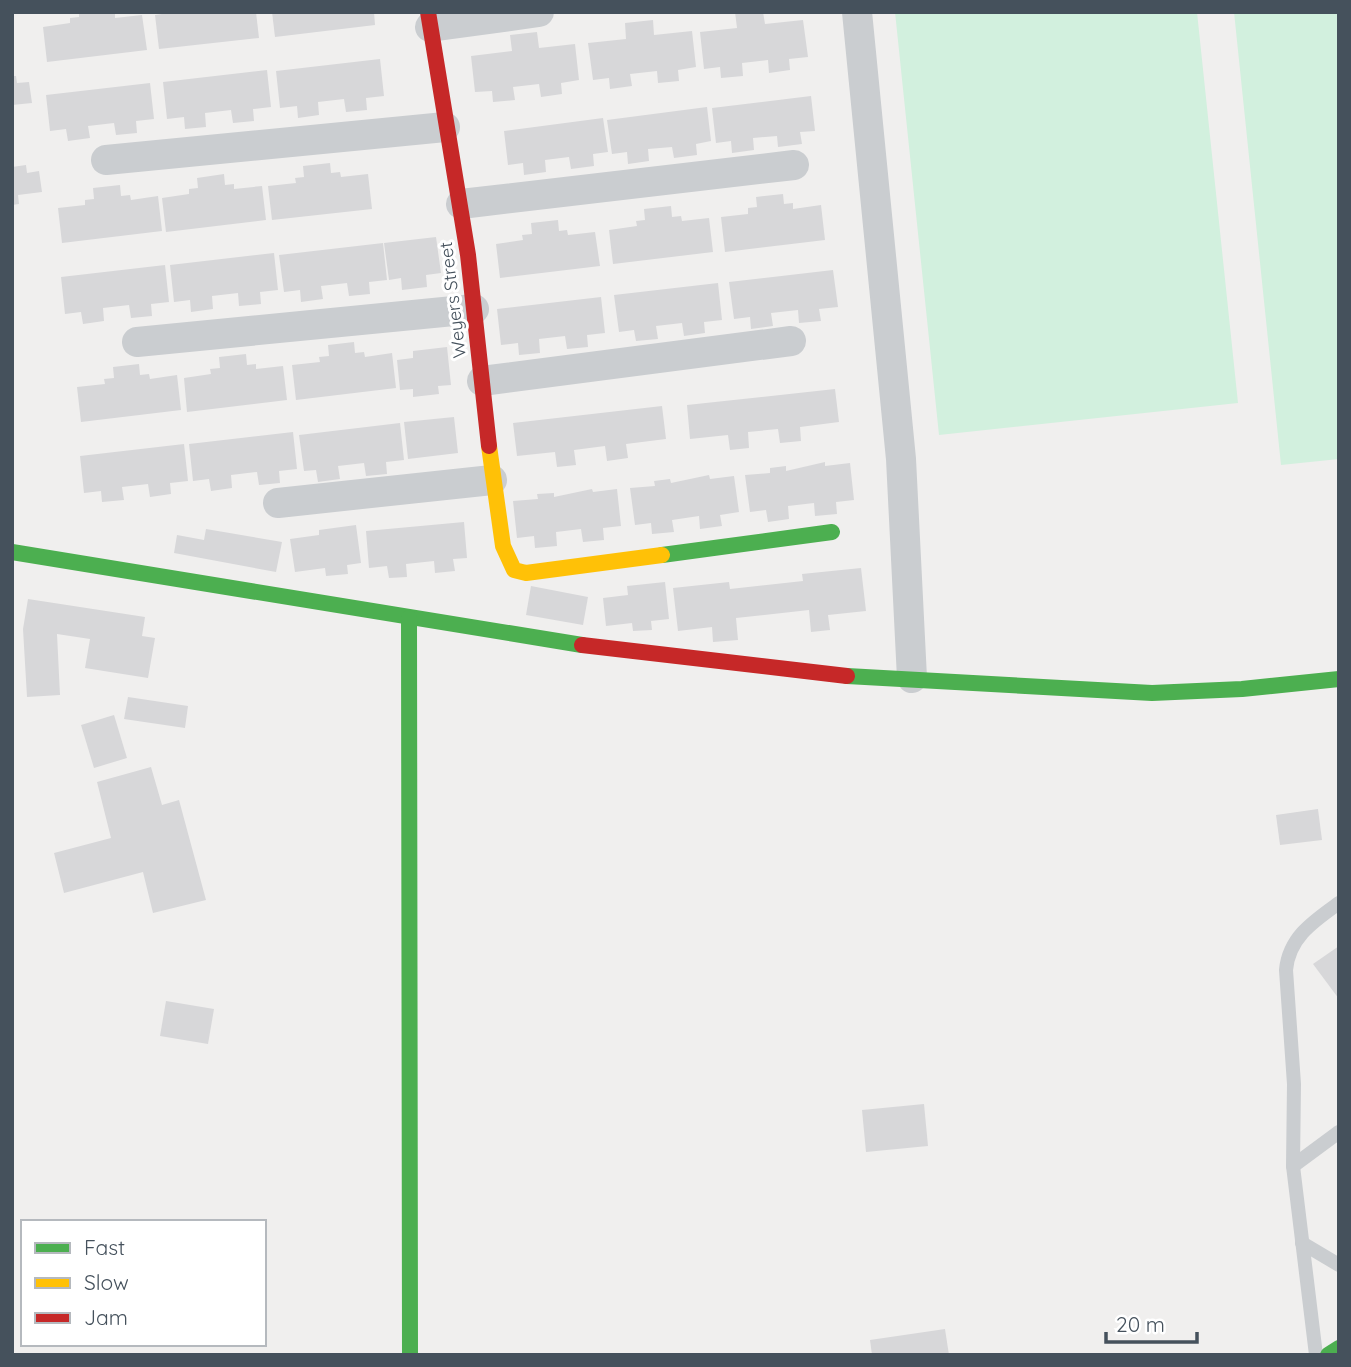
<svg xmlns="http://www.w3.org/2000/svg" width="1351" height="1367" font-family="Quicksand,sans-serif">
	<rect width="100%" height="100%" fill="#f0efee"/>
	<g fill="#d2f0de">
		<polygon points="895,12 1197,12 1238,403 939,435"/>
		<polygon points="1234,12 1339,12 1339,459 1281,465"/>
	</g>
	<g fill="#d7d7d9">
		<polygon points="79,12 115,13 115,18 142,15 147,50 47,62 43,27 70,23 70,18 79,17"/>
		<polygon points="176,12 256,12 259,38 159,49 155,15"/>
		<polygon points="272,12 374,12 375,25 275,37"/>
		<polygon points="735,12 763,12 765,24 803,20 808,57 789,59 790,70 769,73 768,60 742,63 743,76 721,78 720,67 704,69 700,32 737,28"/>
		<polygon points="653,20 654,35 692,31 696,67 678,70 679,81 658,83 657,71 630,74 632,86 610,89 609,78 593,80 588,43 626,39 625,23"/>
		<polygon points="537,32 539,48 575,44 579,80 561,83 562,94 541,97 539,84 513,87 515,100 493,102 492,91 475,92 471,56 512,51 510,35"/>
		<polygon points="380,59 384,96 366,98 367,110 346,112 344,99 318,102 319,115 298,118 297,106 280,108 276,71"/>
		<polygon points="267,70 271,107 253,109 254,121 233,123 231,110 205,113 206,127 185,129 184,117 167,119 163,82"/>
		<polygon points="12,76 16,76 17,83 29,82 32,103 12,105"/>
		<polygon points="150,83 154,119 136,121 137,133 116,135 114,123 88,126 90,138 68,141 66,129 50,131 46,95"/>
		<polygon points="811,96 815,131 800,132 802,144 778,147 777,136 753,138 754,150 732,153 731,141 716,143 712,108"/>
		<polygon points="707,107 711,141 696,144 697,155 674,158 672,147 648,149 649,161 628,164 627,152 612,154 607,120"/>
		<polygon points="603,118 608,152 593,154 594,166 571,169 569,157 545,160 546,172 524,175 523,163 508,165 504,131"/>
		<polygon points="330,163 331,173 340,172 341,177 368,174 372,209 272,220 268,186 296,183 295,178 304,177 303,166"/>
		<polygon points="26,165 27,173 39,171 42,192 18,195 19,204 12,205 12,167"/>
		<polygon points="224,174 225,185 234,184 234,189 262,186 266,220 166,232 162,198 189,194 189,189 198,188 197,178"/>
		<polygon points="120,185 121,196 130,195 131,200 158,196 162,231 62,243 58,208 85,205 85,200 94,199 93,188"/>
		<polygon points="783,194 784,204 793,203 793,209 821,205 825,240 725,252 721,217 748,214 748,208 757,207 756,197"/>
		<polygon points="671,206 672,217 681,216 682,221 709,218 713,252 613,264 609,230 637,226 636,221 645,220 644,209"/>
		<polygon points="558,220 559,231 567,230 568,235 595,232 600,266 500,278 496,244 523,240 522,235 532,234 531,223"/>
		<polygon points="436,237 441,273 426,275 427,287 402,290 401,278 389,280 384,243"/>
		<polygon points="383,243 387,280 369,282 370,294 349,296 347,283 321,286 323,299 301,302 300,290 284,292 279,255"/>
		<polygon points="274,253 278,290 260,292 261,304 239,306 238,293 212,296 213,309 191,312 190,300 174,302 170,265"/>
		<polygon points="165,265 169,302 151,304 152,316 131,318 129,305 103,308 104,321 83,324 81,312 65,314 61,277"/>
		<polygon points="833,270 838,307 819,309 821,321 799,323 798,310 771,313 773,326 751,329 750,317 734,319 729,282"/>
		<polygon points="718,283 722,320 704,322 705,333 684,336 682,323 656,326 658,339 636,341 634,330 619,332 614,295"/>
		<polygon points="601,297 605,333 587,335 588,347 567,349 565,336 539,339 540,353 519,355 518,343 501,345 497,309"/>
		<polygon points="354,342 355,353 364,352 365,357 392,353 396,388 296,400 292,365 320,362 319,357 329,356 328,345"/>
		<polygon points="447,347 451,385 438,386 439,394 413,397 413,389 400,390 397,360 413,358 413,351"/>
		<polygon points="246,354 247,365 256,364 256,369 283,366 287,400 187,412 184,378 211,374 210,369 220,368 219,357"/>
		<polygon points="139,364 140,375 149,374 150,379 177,375 181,410 81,422 77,387 105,384 104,379 114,378 113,367"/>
		<polygon points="835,389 839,422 800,427 801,441 780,443 778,429 748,432 749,448 730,450 728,435 690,439 687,405"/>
		<polygon points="662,406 666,439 626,444 628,458 607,461 605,446 574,450 576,465 557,467 555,452 517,456 513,423"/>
		<polygon points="454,417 458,453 408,459 404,422"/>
		<polygon points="400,423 404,460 386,462 387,474 366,476 364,463 338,466 340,479 318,482 316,470 304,471 299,435"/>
		<polygon points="293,432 297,469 279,471 280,483 259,485 257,472 231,475 232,488 211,491 209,479 193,481 189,444"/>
		<polygon points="184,444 188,481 170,483 171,494 150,497 148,484 122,487 124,500 102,502 101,491 84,493 80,456"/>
		<polygon points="825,462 825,466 850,463 854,500 836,502 837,514 815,516 814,503 788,506 789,519 768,522 766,510 750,512 745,475 770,473 770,468 786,466 786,471"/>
		<polygon points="709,475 710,479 734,476 739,512 720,515 722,526 700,529 699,516 672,520 674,532 652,534 651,523 635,525 630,488 655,486 654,481 670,479 671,483"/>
		<polygon points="592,489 593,492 617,489 621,526 603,528 604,540 583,542 581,529 556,532 557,546 535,548 534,536 517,538 513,501 538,499 537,494 554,493 554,497"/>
		<polygon points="464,522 467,558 453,559 455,571 435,573 434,561 406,564 407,577 389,578 387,566 369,568 366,531"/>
		<polygon points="356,525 361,563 347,565 348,574 326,576 325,568 295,572 290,539 319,535 319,530"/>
		<polygon points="206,529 282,542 276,572 174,553 177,535 204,540"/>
		<polygon points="861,568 866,611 828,615 830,630 811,632 809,610 736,618 738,640 713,642 712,627 678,631 673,588 729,582 730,589 803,581 802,574"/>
		<polygon points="665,582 669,619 651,621 652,630 633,631 632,623 606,626 603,598 628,595 627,586"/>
		<polygon points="531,586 588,597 583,625 526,615"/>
		<polygon points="28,599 145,617 142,636 155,638 148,678 85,668 90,639 57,634 60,695 27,697 23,629"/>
		<polygon points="128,697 188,706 185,728 124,719"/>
		<polygon points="114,715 127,758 94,768 81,725"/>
		<polygon points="151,767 162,805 179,800 206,900 153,913 143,872 64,893 54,853 111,838 97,782"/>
		<polygon points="1318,809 1322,840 1280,845 1276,815"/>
		<polygon points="1339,946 1339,999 1313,964"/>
		<polygon points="166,1001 214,1009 208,1044 160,1036"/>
		<polygon points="924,1104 928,1146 866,1152 862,1110"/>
		<polygon points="945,1329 949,1355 872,1355 870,1340"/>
	</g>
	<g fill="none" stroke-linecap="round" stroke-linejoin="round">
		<g stroke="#cacdd0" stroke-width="14">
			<polyline points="1293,1166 1339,1132"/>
			<polyline points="1302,1243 1339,1265"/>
			<path d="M1316,1355L1293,1166L1294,1084L1286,970C1289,937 1314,921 1339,903"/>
		</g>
		<g stroke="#cacdd0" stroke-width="30">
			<polyline points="857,12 901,459 912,678"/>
			<polyline points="430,27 539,12"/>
			<polyline points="106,160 445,127"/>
			<polyline points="461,204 794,165"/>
			<polyline points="137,342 474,309"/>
			<polyline points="482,381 791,341"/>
			<polyline points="278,503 492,480"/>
		</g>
		<g stroke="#4caf50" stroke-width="16">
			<polyline points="12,552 582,645"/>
			<polyline points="662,555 832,532"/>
			<polyline points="409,618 410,1355"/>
			<polyline points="847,676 1152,693 1242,689 1339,679"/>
			<polyline points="1328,1355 1339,1348"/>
		</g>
		<polyline stroke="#ffc107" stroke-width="16" points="489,446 503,546 514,570 526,573 662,555"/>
		<g stroke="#c62828" stroke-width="16">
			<polyline points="428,12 468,255 489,446"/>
			<polyline points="582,645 847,676"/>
		</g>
	</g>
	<g text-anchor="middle" stroke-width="6" stroke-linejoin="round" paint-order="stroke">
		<g font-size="18" fill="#45515c" stroke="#fff">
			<text transform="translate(453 300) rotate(-97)" y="6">Weyers Street</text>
		</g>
	</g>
	<rect width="1351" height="1367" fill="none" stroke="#45515c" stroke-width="28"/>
	<rect x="21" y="1220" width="245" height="126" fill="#ffffff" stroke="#b5b9be" stroke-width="2"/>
	<rect x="35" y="1243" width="35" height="10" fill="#4caf50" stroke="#b5b9be" stroke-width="2"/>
	<text x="84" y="1255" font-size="21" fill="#45515c">Fast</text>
	<rect x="35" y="1278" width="35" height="10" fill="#ffc107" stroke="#b5b9be" stroke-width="2"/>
	<text x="84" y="1290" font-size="21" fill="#45515c">Slow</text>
	<rect x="35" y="1313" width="35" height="10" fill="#c62828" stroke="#b5b9be" stroke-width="2"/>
	<text x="84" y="1325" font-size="21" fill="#45515c">Jam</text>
	<path d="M1106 1332v10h91v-10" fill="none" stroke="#45515c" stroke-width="3.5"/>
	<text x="1116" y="1332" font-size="21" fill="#45515c" stroke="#ffffff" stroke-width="5" paint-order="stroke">20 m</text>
</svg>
